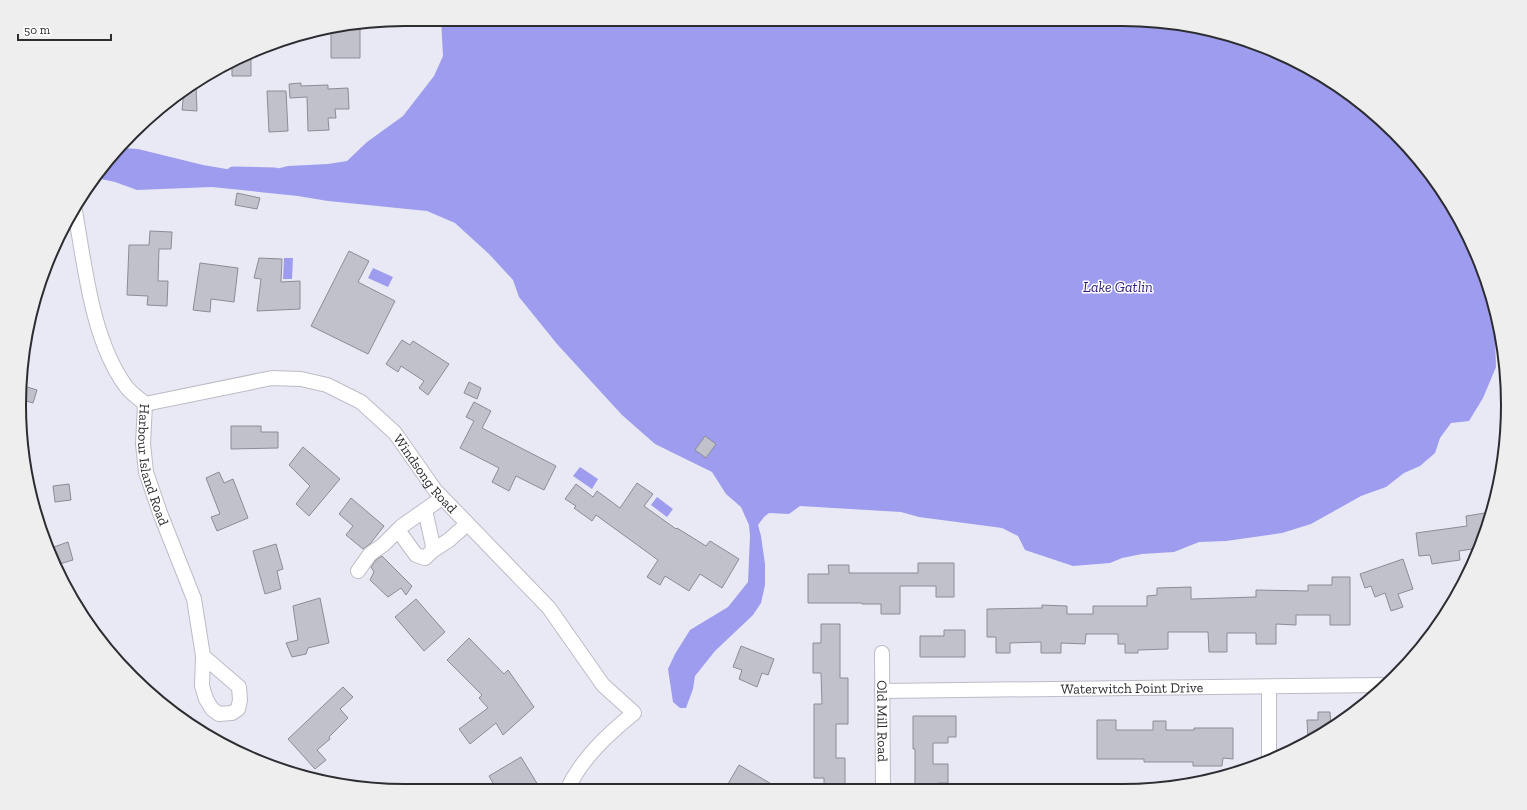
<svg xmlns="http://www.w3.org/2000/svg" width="1527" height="810" font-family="'Zilla Slab',serif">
	<rect width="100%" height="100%" fill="#e8e9f4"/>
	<g fill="#9e9cee">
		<polygon points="441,19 1147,20 1222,32 1315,71 1376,115 1428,170 1468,234 1494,307 1496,367 1483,398 1469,421 1451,423 1440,438 1435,453 1420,466 1404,473 1386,487 1361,496 1311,524 1282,533 1226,541 1199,542 1174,552 1142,554 1122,558 1110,563 1073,566 1025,550 1018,536 1002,528 919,517 901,512 800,506 789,514 769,513 764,517 758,525 761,536 765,564 765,585 761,603 753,615 715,651 695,676 693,689 686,708 680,708 673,702 668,669 675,654 690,630 728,607 748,582 750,536 749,525 741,507 726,494 712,472 655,444 622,415 557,344 519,297 513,280 489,254 455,223 427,211 328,201 298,196 212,187 137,190 115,182 96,178 124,148 138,149 203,165 256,174 288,166 328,164 347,161 367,142 403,116 434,76 443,56"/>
		<polygon points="284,258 293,258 292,279 283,279"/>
		<polygon points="373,268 393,277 388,287 368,278"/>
		<polygon points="580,467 598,479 592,489 573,476"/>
		<polygon points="657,497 673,509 667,517 651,505"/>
	</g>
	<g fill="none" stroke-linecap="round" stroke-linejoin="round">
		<polyline stroke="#9e9cee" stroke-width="13" points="233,173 275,174"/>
	</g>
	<g fill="#c1c1cc" stroke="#8c8c97">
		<polygon points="360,26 360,58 331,58 331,31"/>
		<polygon points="251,56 251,76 232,76 232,66"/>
		<polygon points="301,83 301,86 328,85 328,89 348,88 349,109 335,109 336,118 328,118 329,130 308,131 307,97 290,98 289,84"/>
		<polygon points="196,85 197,111 182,110 184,91"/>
		<polygon points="267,91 286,91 288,131 269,132"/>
		<polygon points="237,193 260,198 257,209 235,205"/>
		<polygon points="150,231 172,232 171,249 159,249 158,281 168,281 167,306 147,305 148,296 127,295 129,245 149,245"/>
		<polygon points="349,251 369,261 358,282 395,301 368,354 311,326"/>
		<polygon points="259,258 282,259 281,282 300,281 300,309 257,311 261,279 254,278"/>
		<polygon points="200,263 238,268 234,302 211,299 210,312 193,310"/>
		<polygon points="402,340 410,345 413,341 449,364 428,395 419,388 424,381 401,366 398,372 386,364"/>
		<polygon points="469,382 481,388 477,399 464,393"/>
		<polygon points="24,386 37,390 33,403 23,400"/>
		<polygon points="474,402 491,411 482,428 556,466 544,490 516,476 509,491 492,482 499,468 460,448 474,421 466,417"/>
		<polygon points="231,426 261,426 261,432 278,432 278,448 231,449"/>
		<polygon points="705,436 716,444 706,458 695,450"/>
		<polygon points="303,447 340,479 309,516 296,504 310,486 289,465"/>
		<polygon points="219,472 224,483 233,479 248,518 217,531 211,517 220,514 206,478"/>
		<polygon points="637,483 653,494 644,506 676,529 677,528 706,546 710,541 739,559 722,588 700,574 689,591 665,576 660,585 647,577 658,560 596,515 592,521 574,508 576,506 565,499 576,484 593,497 597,491 620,508"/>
		<polygon points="69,484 71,500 55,502 53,486"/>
		<polygon points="351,498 384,526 370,544 363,549 346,535 353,526 339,514"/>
		<polygon points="1485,513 1487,529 1479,548 1459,551 1460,560 1432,564 1430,555 1419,556 1416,533 1467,526 1466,516"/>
		<polygon points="68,542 73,560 56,565 48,553 48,549"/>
		<polygon points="276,544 283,569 277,571 281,589 265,594 253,551"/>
		<polygon points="382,556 412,586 406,595 401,588 388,597 370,580 374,572 371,567 376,560"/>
		<polygon points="1403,559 1413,589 1398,594 1403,607 1391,611 1385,593 1375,597 1371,586 1365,588 1360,574"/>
		<polygon points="918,563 954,563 954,597 936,597 936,586 900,586 900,614 881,614 881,604 862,604 862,603 808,603 808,574 829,574 828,565 849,565 849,573 918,573"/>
		<polygon points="1332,577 1350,577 1350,625 1330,625 1330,615 1296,615 1296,625 1276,624 1276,644 1256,644 1256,633 1227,633 1227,652 1209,652 1208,632 1168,632 1168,649 1138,650 1138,653 1125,653 1125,644 1118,644 1118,634 1086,634 1085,644 1061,643 1061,653 1041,653 1041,642 1010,643 1010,653 996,653 996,637 987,637 987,609 1042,608 1042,605 1067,606 1067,614 1093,614 1093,606 1147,606 1147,596 1157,595 1157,588 1191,587 1191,599 1256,597 1256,590 1308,591 1308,585 1332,585"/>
		<polygon points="320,598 329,643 308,648 306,654 292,657 286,643 298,640 293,606"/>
		<polygon points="416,599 445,632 424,651 395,617"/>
		<polygon points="821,624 840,624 840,678 848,678 848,724 836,724 836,758 845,758 845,789 824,789 824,778 814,778 814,704 822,704 821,673 813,673 813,643 821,643"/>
		<polygon points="944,630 965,630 965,657 920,657 920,636 944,636"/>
		<polygon points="469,638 504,674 508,670 534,707 503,735 496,723 470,744 459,729 488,708 479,698 482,695 447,660"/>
		<polygon points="741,646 774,659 768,675 762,673 757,687 739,679 742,670 733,667"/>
		<polygon points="343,687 353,697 340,709 348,718 329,737 330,739 317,750 326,760 315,769 288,739"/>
		<polygon points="1318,712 1330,712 1331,729 1308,740 1307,720 1318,720"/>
		<polygon points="913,716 956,716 956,737 948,737 948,743 933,743 933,764 948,764 948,783 938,783 938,788 915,789 915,749 913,749"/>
		<polygon points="1097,720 1116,720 1116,730 1153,730 1153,721 1166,721 1166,730 1194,730 1194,728 1233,728 1233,759 1223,758 1222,766 1193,766 1193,762 1144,762 1144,759 1097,759"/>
		<polygon points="521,757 541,790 497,790 489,776"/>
		<polygon points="739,765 780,789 725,789"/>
	</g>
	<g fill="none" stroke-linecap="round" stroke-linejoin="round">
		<g stroke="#bcbcc7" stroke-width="16">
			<g id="minor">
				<path d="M75,211C85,267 92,339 125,385C130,393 139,398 145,404"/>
				<path id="s1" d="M145,404L272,378L301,379L327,385L361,402L395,433L435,490L549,608L603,685L634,713C608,734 581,759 567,790"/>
				<path id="s2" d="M145,404L143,444L146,472L160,513L194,599L203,656L202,686L206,699L212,709L219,714L232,713L238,709L240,700L239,687L203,656"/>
				<polyline points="398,530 416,555 425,558 432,551 433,546 425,510"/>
				<polyline points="432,551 449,540 467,524"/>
				<polyline points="358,571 370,554 383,545 402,526 442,498"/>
				<path id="s3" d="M882,653L883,789"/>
				<path id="s4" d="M882,691L1383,685"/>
				<polyline points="1269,759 1269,687"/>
			</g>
		</g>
		<use href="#minor" stroke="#fff" stroke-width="14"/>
	</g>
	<g text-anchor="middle" stroke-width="3" stroke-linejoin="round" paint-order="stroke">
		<g font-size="14" fill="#2c2d31" stroke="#fff">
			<text dy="5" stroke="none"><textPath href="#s2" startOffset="62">Harbour Island Road</textPath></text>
			<text dy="5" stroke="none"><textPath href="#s1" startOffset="320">Windsong Road</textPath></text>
			<text dy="5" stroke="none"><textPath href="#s4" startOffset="250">Waterwitch Point Drive</textPath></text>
			<text dy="5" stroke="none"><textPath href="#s3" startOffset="68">Old Mill Road</textPath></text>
		</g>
		<g font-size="15" font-style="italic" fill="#32217d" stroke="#fff">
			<text x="1118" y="292">Lake Gatlin</text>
		</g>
	</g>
	<path d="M0 0H1527V810H0ZM405 26H1122A379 379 0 0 1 1501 405V405A379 379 0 0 1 1122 784H405A379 379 0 0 1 26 405V405A379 379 0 0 1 405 26Z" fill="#eeeeef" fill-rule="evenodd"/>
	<path fill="none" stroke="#2c2d31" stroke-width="2" d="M405 26H1122A379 379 0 0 1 1501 405V405A379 379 0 0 1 1122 784H405A379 379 0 0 1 26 405V405A379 379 0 0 1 405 26Z"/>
	<path d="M18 34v6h93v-6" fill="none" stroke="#2c2d31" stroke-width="2"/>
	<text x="24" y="34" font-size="12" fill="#2c2d31" stroke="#ffffff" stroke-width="3" paint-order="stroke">50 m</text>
</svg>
